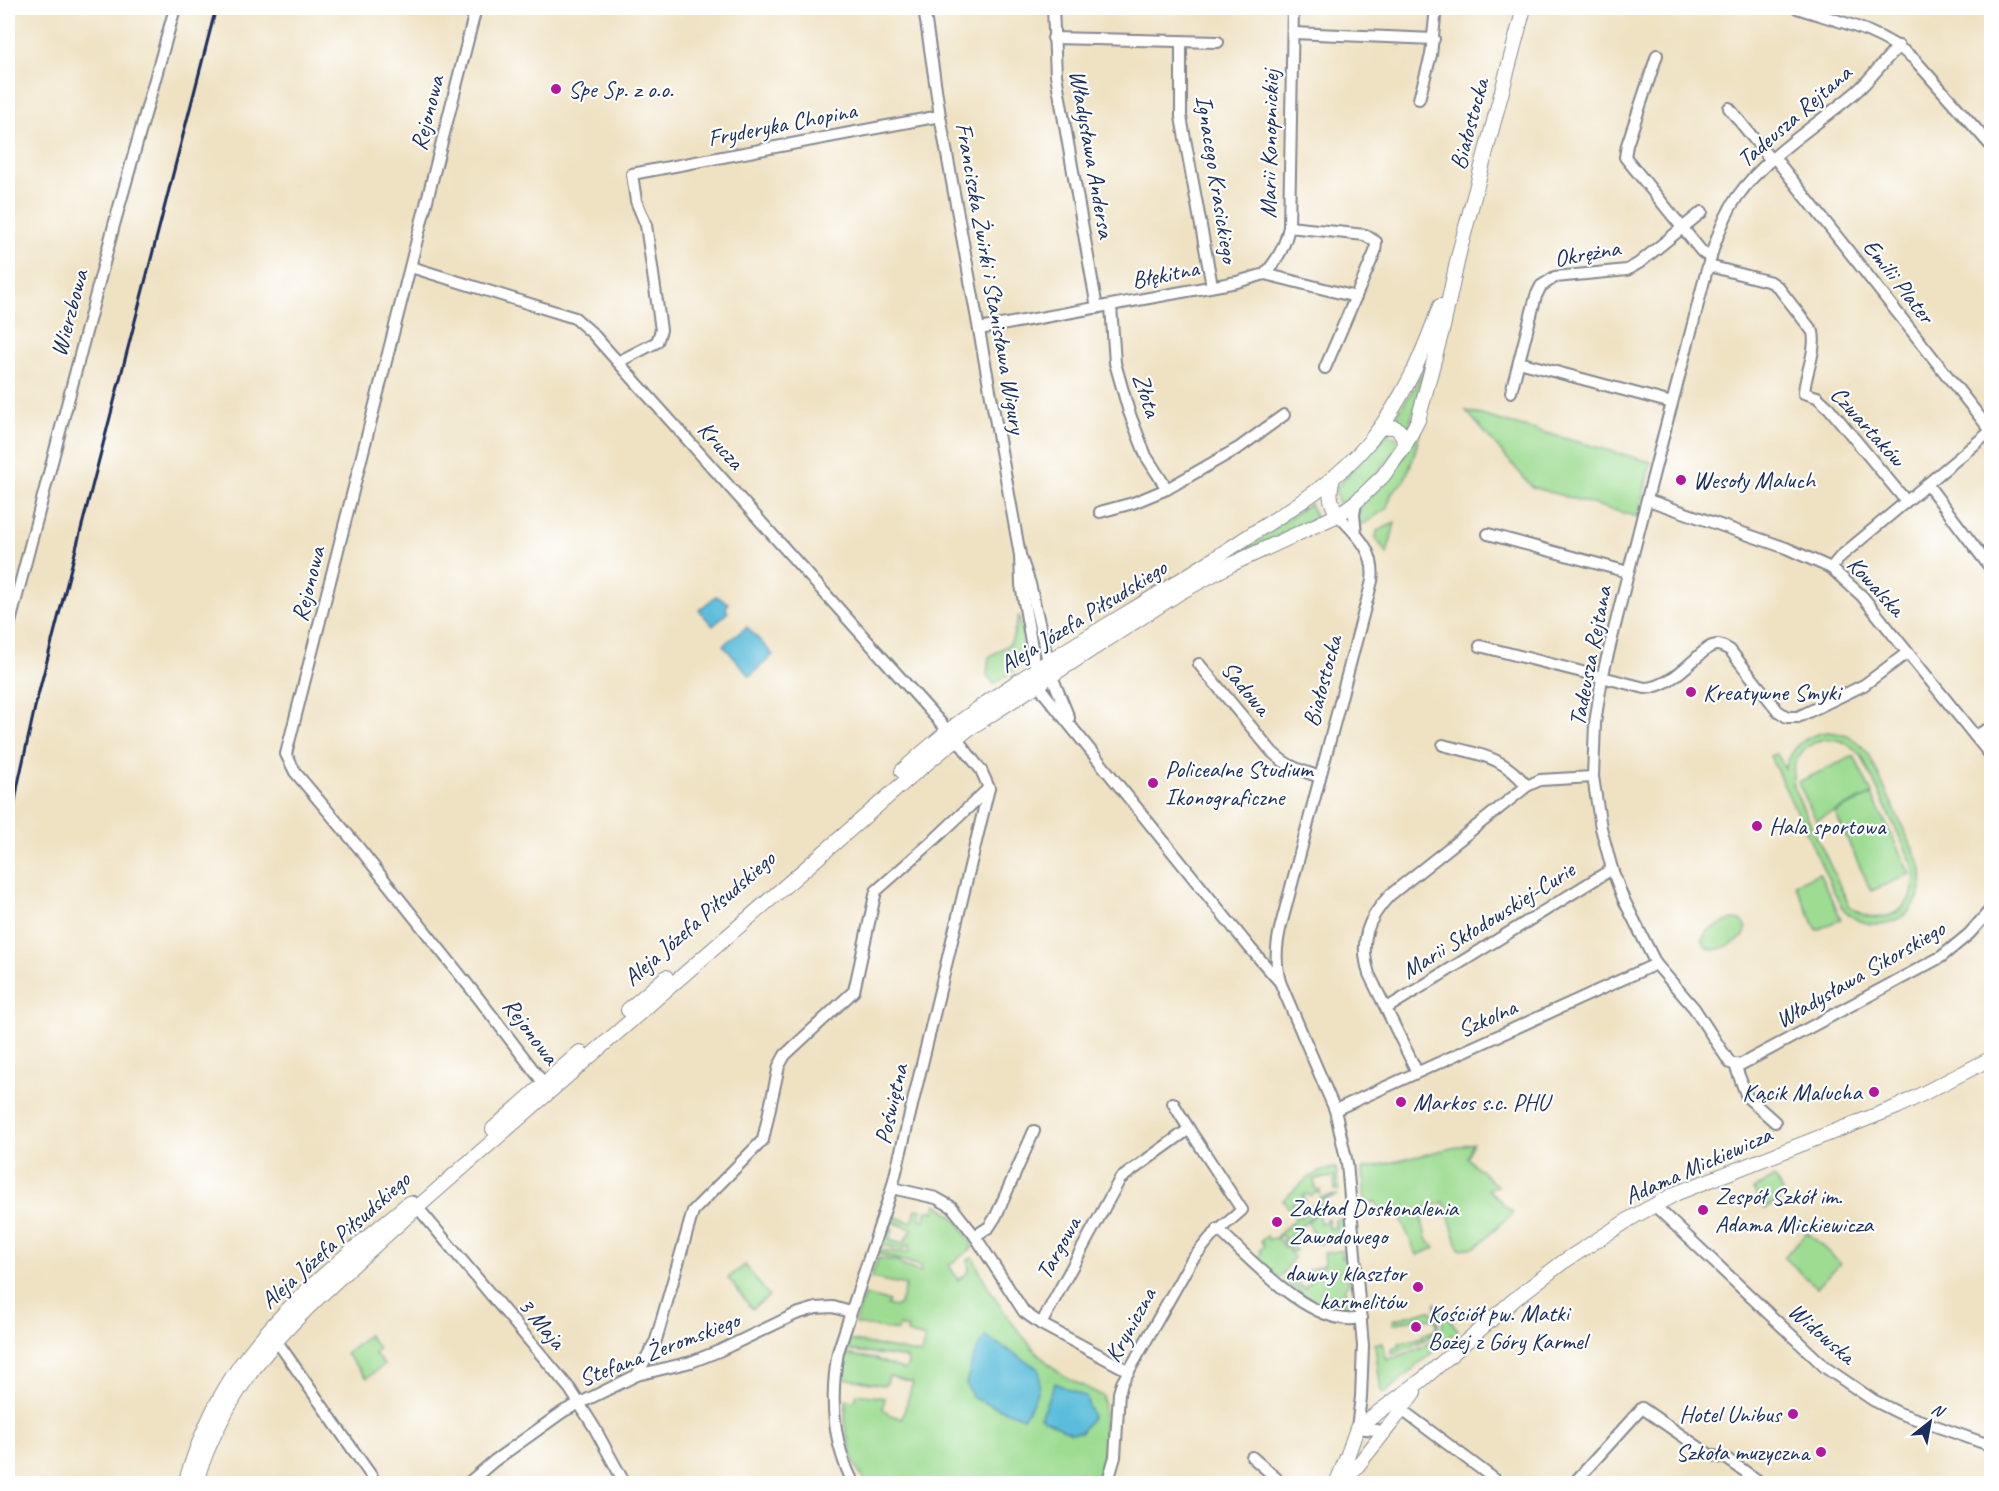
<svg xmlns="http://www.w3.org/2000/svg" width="1999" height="1491" font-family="Caveat,sans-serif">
	<rect width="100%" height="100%" fill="#fff"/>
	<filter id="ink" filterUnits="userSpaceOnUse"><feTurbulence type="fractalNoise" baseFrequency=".0167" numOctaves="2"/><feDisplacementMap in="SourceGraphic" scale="12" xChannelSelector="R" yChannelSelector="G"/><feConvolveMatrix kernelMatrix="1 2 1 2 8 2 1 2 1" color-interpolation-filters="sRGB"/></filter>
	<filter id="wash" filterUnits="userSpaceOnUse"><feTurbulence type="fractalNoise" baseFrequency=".008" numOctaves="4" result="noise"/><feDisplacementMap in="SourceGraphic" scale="24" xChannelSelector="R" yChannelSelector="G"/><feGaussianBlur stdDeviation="1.35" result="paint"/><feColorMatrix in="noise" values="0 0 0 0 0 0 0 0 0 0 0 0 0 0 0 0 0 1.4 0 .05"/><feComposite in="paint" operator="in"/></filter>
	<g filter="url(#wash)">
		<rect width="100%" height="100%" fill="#efe2c3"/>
		<g fill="#9ddc91" stroke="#5c8678" stroke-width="1.5" fill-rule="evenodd">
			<polygon points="1427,363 1408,430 1402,423 1393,420 1417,384"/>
			<polygon points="1466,411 1651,462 1638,517 1532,487"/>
			<polygon points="1425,415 1413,459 1404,481 1392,492 1387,508 1362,525 1359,525 1360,507 1398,468"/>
			<path d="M1385,434L1395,436L1399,444C1387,460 1359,501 1339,504L1335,489Z"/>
			<polygon points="1310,504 1316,519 1229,558"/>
			<polygon points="1395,523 1387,554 1376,538 1377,531"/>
			<polygon points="1019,615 1026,656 1019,667 994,684 987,675 989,657 1011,643"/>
			<path d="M1827,732C1846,733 1858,739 1869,755L1921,866C1932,915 1873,946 1841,906L1770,756L1777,754L1785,769C1791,748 1805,735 1827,732ZM1824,739C1840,738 1852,744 1862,757L1912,863C1926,905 1881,936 1849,905L1795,791C1788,766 1799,746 1824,739Z"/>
			<polygon points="1854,756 1872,794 1816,820 1798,782"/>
			<polygon points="1872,795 1910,874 1871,891 1835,812"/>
			<polygon points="1819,873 1841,919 1817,930 1795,884"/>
			<path d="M1732,919L1741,920C1746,925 1747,931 1743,937C1731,945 1707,960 1702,939L1707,931Z"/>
			<polygon points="1473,1143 1467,1158 1497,1186 1488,1189 1513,1213 1476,1247 1459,1249 1444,1202 1420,1211 1426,1238 1435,1248 1417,1255 1398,1213 1382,1216 1377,1202 1365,1204 1363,1169"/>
			<path d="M1336,1168L1339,1190H1335L1334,1177L1314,1179L1316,1190H1320V1194L1315,1193L1311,1196L1306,1194L1303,1196L1305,1199L1300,1203L1297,1200L1292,1204L1301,1218L1321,1197L1339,1195L1321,1200L1322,1205C1314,1214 1306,1225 1295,1230L1296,1233L1290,1235L1292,1240H1299L1292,1245L1296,1251L1292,1252L1282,1240L1285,1238L1281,1235L1277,1238L1294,1257L1280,1278L1257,1259L1261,1254L1260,1250L1264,1246L1261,1241L1267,1236L1269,1240L1272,1238L1274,1239L1296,1218L1283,1200C1300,1185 1312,1170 1336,1168Z"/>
			<polygon points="1774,1177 1785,1196 1765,1209 1753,1190"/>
			<path d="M936,1204C954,1213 962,1228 972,1244V1248L949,1265L958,1280L969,1271L968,1260L973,1257C988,1293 1025,1345 1055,1369C1069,1380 1088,1388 1103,1396C1105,1425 1107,1456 1095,1484L865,1483L854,1462L845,1426L846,1400L855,1401L857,1394L885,1398L883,1408L888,1414L902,1419L913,1382L889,1376L887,1383L883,1385L843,1378L846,1354L875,1359L905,1370L908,1364L907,1358L847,1350L849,1340L921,1354L925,1338L907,1333L908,1328L899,1326L898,1331L855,1324L864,1295L889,1301L887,1305L895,1307L900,1304L906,1285L871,1278L878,1258L898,1261L903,1266L920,1272L921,1266L879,1254L880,1250L909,1253V1245L901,1249L882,1245L888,1228L893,1229L889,1240L903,1244C905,1238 911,1234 912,1229L890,1221L893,1216L906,1221H913L916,1209L922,1210L919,1219L924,1221L927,1210L934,1212Z"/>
			<polygon points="1318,1211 1320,1223 1326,1222 1326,1219 1328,1218 1328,1228 1335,1228 1335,1220 1342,1219 1343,1243 1336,1238 1323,1239 1322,1243 1318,1235 1316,1236 1320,1244 1315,1243 1314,1234 1308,1222"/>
			<polygon points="1807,1232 1840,1263 1817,1288 1784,1257"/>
			<polygon points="1346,1250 1347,1254 1341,1255 1342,1258 1347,1258 1348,1270 1343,1271 1343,1274 1348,1274 1349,1284 1345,1287 1347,1315 1318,1306 1284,1281 1288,1276 1304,1289 1314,1277 1307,1271 1325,1264 1324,1253"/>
			<polygon points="745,1265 769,1296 752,1309 728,1278"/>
			<path d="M1435,1303L1458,1330L1385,1393L1381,1391L1375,1344L1383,1342L1387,1360C1404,1355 1439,1344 1443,1325C1442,1316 1433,1311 1435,1303Z"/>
			<path d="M1430,1310C1434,1315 1440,1320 1438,1327C1436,1337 1402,1351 1392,1354V1349L1399,1347V1343L1423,1337L1422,1334L1434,1331L1437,1326L1436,1321C1424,1314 1407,1321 1394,1324L1393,1320Z"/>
			<polygon points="368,1335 379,1349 374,1353 384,1365 367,1378 346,1354"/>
		</g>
		<g fill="#5cbdda" stroke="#3c769c" stroke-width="1.5">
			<polygon points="716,596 728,603 726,609 728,612 713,626 699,610"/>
			<polygon points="747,627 773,655 750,676 723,645"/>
			<path d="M985,1336L1039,1369C1042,1388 1034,1402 1023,1418L973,1398L966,1384L973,1358Z"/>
			<polygon points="1055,1383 1086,1397 1092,1417 1081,1432 1071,1433 1040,1417"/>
		</g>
	</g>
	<g filter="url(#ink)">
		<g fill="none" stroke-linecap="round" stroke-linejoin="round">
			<g stroke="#858890" stroke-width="14">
				<g id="minor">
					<polyline points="476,8 286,754 295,772 359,848 480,1000 548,1089"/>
					<polyline points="924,8 940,116 1020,555 1030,584 1051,674 1069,718"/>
					<polyline points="1053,8 1056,75 1097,308"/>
					<path d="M1797,8C1837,21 1881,30 1914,59L1992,147"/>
					<polyline points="1293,33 1434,39"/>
					<polyline points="1053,38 1218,42"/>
					<polyline points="1181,42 1181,117 1212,286"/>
					<path d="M1899,46C1884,60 1872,78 1856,92C1816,126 1768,154 1737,197C1712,233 1701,296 1689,339C1659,451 1630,564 1602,678L1595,723L1593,777L1601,828L1612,869L1623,898L1656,964L1694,1008L1730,1063L1740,1065L1941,957L1969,934L1992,908"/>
					<polyline points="1657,55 1627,145 1625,157 1702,252 1711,258"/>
					<polyline points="1419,99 1431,55 1436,8"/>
					<polyline points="1729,108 1771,160"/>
					<polyline points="1774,157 1991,431"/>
					<polyline points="1289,227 1365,235 1376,242 1375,252 1325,368"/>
					<path d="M1709,266L1771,282L1778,287L1813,332C1817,351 1805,374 1804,393L1817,397L1829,408L1906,501"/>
					<polyline points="411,267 575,318 592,333 948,731"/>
					<path d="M1265,274C1278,259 1285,246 1289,227L1293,8"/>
					<polyline points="1111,306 1115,363 1129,412 1146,456 1167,489 1240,447 1284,415"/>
					<polyline points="979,329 1237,282 1265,274 1356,297"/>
					<polyline points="618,362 657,342 661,330 646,225 636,201 632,174 940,116"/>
					<polyline points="1519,362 1672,403"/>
					<polyline points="1511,392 1536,296 1541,286 1555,277 1627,270 1639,263 1702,212"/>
					<polyline points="1927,484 1992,570"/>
					<polyline points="1648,500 1786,548 1831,568 1862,596 1992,757"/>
					<polyline points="1356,502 1354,515 1356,534"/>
					<polyline points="1100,512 1133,503 1167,489"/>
					<polyline points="1488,534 1628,572"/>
					<polyline points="1020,555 1021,585 1036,670 1044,693 1250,948 1280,982 1335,1110 1347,1163 1363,1346 1361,1397 1357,1428 1385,1431"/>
					<polyline points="1831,568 1841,556 1992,430"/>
					<polyline points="8,630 114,225 175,8"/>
					<path d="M1480,646L1645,688C1669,688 1690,662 1708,648C1717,643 1721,645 1730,650L1778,711L1787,717H1798L1864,685L1907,653"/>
					<path d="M1199,664L1272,752C1288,767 1299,770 1320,777"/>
					<polyline points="1975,736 1992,727"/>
					<path d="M1443,745C1480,755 1501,755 1527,786"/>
					<path d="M1280,982C1275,962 1276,948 1280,929L1372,581C1376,551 1357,535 1338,515"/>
					<polyline points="1387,1008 1612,869"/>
					<polyline points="1735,1065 1747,1097 1775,1122"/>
					<path d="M1417,1072L1369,974C1359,941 1367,919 1390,895L1527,786L1540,780L1593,777"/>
					<polyline points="1173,1103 1189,1129"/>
					<polyline points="1335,1110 1656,964"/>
					<polyline points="892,1188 936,1198 952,1207 975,1236 1024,1312 1041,1324 1129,1371"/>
					<polyline points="413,1202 570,1389 594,1427 625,1484"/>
					<polyline points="1654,1205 1826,1368 1873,1400 1899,1413 1992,1446"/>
					<path d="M1218,1229C1251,1260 1313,1329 1361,1318"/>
					<polyline points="975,1236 989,1227 996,1216 1034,1131"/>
					<polyline points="1041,1324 1120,1179 1189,1129 1242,1210 1211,1237 1191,1261 1122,1383 1119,1393 1115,1457 1107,1484"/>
					<polyline points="276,1340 377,1484"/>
					<polyline points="637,1375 656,1340 693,1211 763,1140 779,1066 785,1055 854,991 876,891 935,839 989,788"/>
					<polyline points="1402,1410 1501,1484"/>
					<polyline points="1252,1457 1276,1478 1276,1484"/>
					<polyline points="467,1484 494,1461 564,1411 637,1375 691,1362 719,1351 796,1314 816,1308 833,1307 850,1312"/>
					<path d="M854,1484C832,1443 830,1397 838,1352L892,1188L989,788L981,770L956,738"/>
					<polyline points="1573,1484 1642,1408 1710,1455 1727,1459 1763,1484"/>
				</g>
			</g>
			<g stroke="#858890" stroke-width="16">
				<g id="major">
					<path d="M1379,429C1396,423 1404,430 1404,447"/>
					<path d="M1333,478C1329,493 1329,501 1338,515"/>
					<path d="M902,771C922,753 942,735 964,719C1050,655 1144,606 1232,547C1280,515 1332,487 1369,442C1403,401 1422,356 1440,306"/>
					<polyline points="628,1010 666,977"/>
					<polyline points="493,1129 580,1052"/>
					<path d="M185,1484C196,1447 210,1412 231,1379C273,1313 348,1253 409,1203"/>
					<path d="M195,1484C229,1376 290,1323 371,1249C429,1196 489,1145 548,1093C671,986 793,878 916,772L967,730L1179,593L1230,565L1338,515L1356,502L1383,476L1404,447L1418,420L1443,327L1459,253L1524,8"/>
					<polyline points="1336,1484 1347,1457 1357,1428 1422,1380 1515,1299 1563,1262 1633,1217 1677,1193 1897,1107 1992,1058"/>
					<polyline points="1343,1484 1397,1416 1414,1392"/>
				</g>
			</g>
			<use href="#minor" stroke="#fff" stroke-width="10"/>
			<use href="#major" stroke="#fff" stroke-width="14"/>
			<polyline stroke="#1b2f5e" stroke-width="3" points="8,844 18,784 35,707 216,8"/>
		</g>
	</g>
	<g fill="#b5179e" stroke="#fff" stroke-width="2">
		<circle cx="556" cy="89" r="6"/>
		<circle cx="1681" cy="480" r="6"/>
		<circle cx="1691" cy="692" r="6"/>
		<circle cx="1153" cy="783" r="6"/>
		<circle cx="1757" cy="826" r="6"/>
		<circle cx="1874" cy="1092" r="6"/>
		<circle cx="1401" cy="1102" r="6"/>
		<circle cx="1703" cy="1210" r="6"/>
		<circle cx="1277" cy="1222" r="6"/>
		<circle cx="1418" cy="1287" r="6"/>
		<circle cx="1416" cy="1327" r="6"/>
		<circle cx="1793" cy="1414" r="6"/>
		<circle cx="1821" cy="1452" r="6"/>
	</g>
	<g text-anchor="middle" stroke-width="4.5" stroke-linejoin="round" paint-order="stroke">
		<g font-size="24" fill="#1b2f5e" stroke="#fff" text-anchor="start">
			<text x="568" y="97">Spe Sp. z o.o.</text>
			<text x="1693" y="488">Wesoły Maluch</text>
			<text x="1703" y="700">Kreatywne Smyki</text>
			<text x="1165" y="777">Policealne Studium<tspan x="1165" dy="28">Ikonograficzne</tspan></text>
			<text x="1769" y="834">Hala sportowa</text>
			<text x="1862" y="1100" text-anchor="end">Kącik Malucha</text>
			<text x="1413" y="1110">Markos s.c. PHU</text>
			<text x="1715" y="1204">Zespół Szkół im.<tspan x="1715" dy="28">Adama Mickiewicza</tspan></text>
			<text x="1289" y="1216">Zakład Doskonalenia<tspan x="1289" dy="28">Zawodowego</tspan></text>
			<text x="1406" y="1281" text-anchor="end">dawny klasztor<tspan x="1406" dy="28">karmelitów</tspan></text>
			<text x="1428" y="1321">Kościół pw. Matki<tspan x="1428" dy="28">Bożej z Góry Karmel</tspan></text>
			<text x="1781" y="1422" text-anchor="end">Hotel Unibus</text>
			<text x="1809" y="1460" text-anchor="end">Szkoła muzyczna</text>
		</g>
		<g font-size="24" fill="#1b2f5e" stroke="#fff">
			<text transform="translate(427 113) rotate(-76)" y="8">Rejonowa</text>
			<text transform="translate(1794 116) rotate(-41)" y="8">Tadeusza Rejtana</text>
			<text transform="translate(782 124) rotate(-11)" y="8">Fryderyka Chopina</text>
			<text transform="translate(1469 124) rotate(-75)" y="8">Białostocka</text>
			<text transform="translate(1269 144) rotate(-89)" y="8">Marii Konopnickiej</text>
			<text transform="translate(1092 154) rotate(80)" y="8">Władysława Andersa</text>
			<text transform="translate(1217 179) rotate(81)" y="8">Ignacego Krasickiego</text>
			<text transform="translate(1587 253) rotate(-10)" y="8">Okrężna</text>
			<text transform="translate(1165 274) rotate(-11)" y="8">Błękitna</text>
			<text transform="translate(991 278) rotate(80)" y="8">Franciszka Żwirki i Stanisława Wigury</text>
			<text transform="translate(1899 281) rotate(52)" y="8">Emilii Plater</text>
			<text transform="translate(69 313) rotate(-75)" y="8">Wierzbowa</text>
			<text transform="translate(1147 395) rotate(72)" y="8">Złota</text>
			<text transform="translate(1868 426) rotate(48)" y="8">Czwartaków</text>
			<text transform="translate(721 445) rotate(48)" y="8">Krucza</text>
			<text transform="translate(308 584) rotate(-76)" y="8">Rejonowa</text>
			<text transform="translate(1876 586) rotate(47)" y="8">Kowalska</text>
			<text transform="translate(1083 616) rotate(-32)" y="8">Aleja Józefa Piłsudskiego</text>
			<text transform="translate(1590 656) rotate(-79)" y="8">Tadeusza Rejtana</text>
			<text transform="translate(1322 681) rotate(-75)" y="8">Białostocka</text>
			<text transform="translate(1246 688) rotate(50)" y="8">Sadowa</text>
			<text transform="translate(699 918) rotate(-41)" y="8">Aleja Józefa Piłsudskiego</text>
			<text transform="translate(1488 920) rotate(-32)" y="8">Marii Skłodowskiej-Curie</text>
			<text transform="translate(1860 974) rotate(-30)" y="8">Władysława Sikorskiego</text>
			<text transform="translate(1487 1018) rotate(-24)" y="8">Szkolna</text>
			<text transform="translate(531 1031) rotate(53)" y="8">Rejonowa</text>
			<text transform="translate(891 1104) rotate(-77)" y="8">Poświętna</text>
			<text transform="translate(1698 1165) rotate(-24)" y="8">Adama Mickiewicza</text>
			<text transform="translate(335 1240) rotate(-42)" y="8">Aleja Józefa Piłsudskiego</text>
			<text transform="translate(1058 1248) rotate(-61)" y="8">Targowa</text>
			<text transform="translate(542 1323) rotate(50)" y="8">3 Maja</text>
			<text transform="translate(1130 1325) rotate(-61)" y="8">Kryniczna</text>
			<text transform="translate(1822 1333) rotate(41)" y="8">Widowska</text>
			<text transform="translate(659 1349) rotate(-21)" y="8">Stefana Żeromskiego</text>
		</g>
	</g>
	<rect width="1999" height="1491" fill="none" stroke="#fff" stroke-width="30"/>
	<g transform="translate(1930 1422) rotate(31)" stroke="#ffffff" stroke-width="4.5" paint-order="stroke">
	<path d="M0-4.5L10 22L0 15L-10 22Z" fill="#1b2f5e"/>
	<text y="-9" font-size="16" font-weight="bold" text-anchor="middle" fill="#1b2f5e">N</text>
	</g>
</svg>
